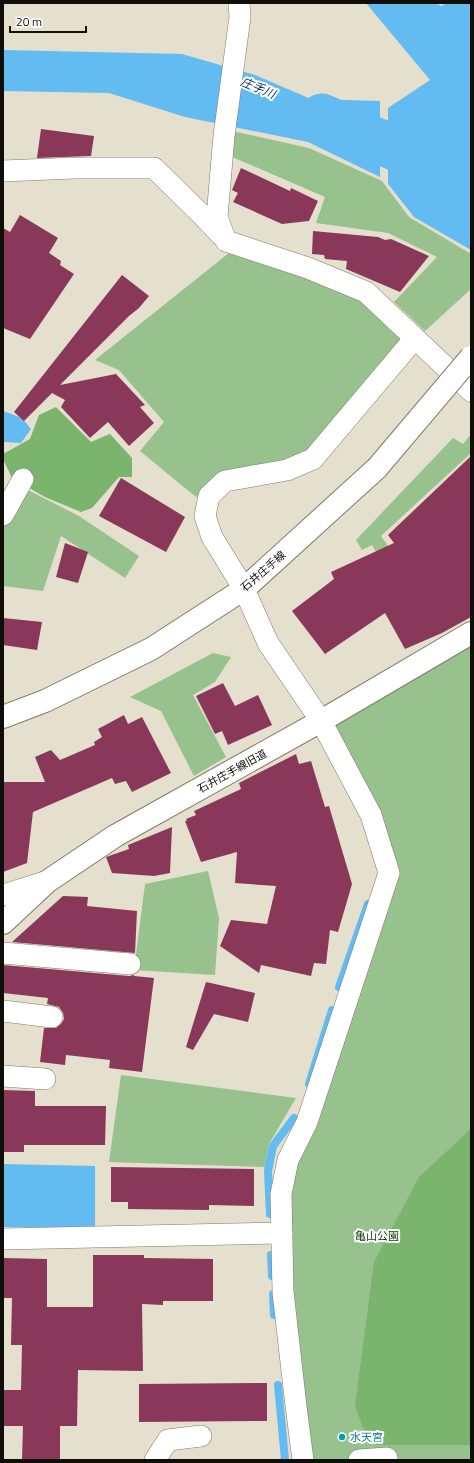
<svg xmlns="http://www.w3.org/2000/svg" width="474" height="1463" font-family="'Titillium Web','Noto Sans JP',sans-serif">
	<rect width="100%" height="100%" fill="#e5dfcd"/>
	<g fill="#97c18d">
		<polygon points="232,131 309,148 382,181 409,217 471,254 471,289 425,331 394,302 437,257 388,233 316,223 325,197 230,156"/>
		<polygon points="229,253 360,296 405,339 310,455 218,476 196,497 140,451 164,422 119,370 95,360"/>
		<polygon points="471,434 471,453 381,536 409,576 395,584 372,545 362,550 356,540 453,438 463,444"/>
		<polygon points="24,488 79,516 139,556 125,578 61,536 43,591 3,586 3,528"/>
		<polygon points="471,633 471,1460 302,1460 288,1192 389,873 321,721"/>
		<polygon points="213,653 231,657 215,682 193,695 226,757 194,776 161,711 130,697"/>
		<polygon points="208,871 219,918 215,975 134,970 145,884"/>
		<polygon points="121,1075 296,1098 269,1144 265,1167 109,1162"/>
	</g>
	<g fill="#7bb46d">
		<polygon points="56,407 91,442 110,434 132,458 132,477 119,477 92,508 81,512 45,497 12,478 3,459 3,454 30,439 39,415"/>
		<polygon points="471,1129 471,1445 376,1445 364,1430 355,1406 374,1262 419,1177"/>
	</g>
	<g fill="#62bbf1">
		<polygon points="366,3 436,3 441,6 447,3 471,3 471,250 414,217 388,184 388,108 430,80"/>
		<polygon points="3,50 182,54 255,75 311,99 380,101 380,177 308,142 185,117 109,93 3,91"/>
		<polygon points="3,411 22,418 31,429 21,443 3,442"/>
		<polygon points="3,1164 95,1166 95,1228 3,1227"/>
	</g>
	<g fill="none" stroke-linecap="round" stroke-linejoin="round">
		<g stroke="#62bbf1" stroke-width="8">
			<polyline points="339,987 368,904"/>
			<polyline points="309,1084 332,1010"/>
			<polyline points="270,1214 268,1171 273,1146 294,1118"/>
			<polyline points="271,1255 272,1276"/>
			<polyline points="273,1294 274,1315"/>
			<polyline points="278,1385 285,1460"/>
		</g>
		<polyline stroke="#62bbf1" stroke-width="45" points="322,116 471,182"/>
	</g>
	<g fill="#893859">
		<polygon points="41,129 94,136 91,156 37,158"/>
		<polygon points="241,168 290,191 291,188 318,201 309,221 282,224 233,202 238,193 232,190"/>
		<polygon points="20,215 58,238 49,253 61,261 60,265 74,274 30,339 3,328 3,228 10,232"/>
		<polygon points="313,231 378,237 385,240 391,239 429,256 400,292 346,269 347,261 325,259 324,255 312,254"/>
		<polygon points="122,275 149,296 139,308 129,316 60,385 116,374 145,405 140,407 154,423 129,446 108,422 90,438 61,407 65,400 52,393 24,421 14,412"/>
		<polygon points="471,456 471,617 442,633 405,649 385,613 325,654 292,611 334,579 331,572 394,543 388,535"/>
		<polygon points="121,478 185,517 166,552 99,516"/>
		<polygon points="65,543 88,552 78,583 56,577"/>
		<polygon points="3,618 42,622 37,650 3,645"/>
		<polygon points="223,683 235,706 258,695 272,725 228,745 222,731 215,734 196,696"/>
		<polygon points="124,715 128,724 142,717 171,773 132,792 126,781 115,784 112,778 33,812 27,863 3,872 3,782 45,782 35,757 51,750 60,760 95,745 94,742 102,737 98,729"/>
		<polygon points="296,754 299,764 311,761 325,807 329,806 352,884 338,932 330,930 326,964 314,963 311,976 261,965 259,973 220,946 231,920 267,924 276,886 235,883 237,852 201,862 185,821 187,821 186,819 196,815 194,811 241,789 239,783"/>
		<polygon points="172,827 170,873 154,876 112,873 106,857 129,849 128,845"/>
		<polygon points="63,896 88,897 87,906 137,911 135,953 12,942"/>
		<polygon points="3,965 129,976 134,975 134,976 154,978 142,1072 109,1068 110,1060 66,1055 65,1065 40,1062 44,1028 56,1028 61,1024 64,1019 63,1013 59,1007 47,1004 48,998 3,993"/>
		<polygon points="206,982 255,993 248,1022 214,1014 193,1050 186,1047"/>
		<polygon points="3,1090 35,1091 35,1106 106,1106 105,1145 24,1145 24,1152 3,1152"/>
		<polygon points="111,1167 254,1169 254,1206 209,1205 209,1210 128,1209 128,1202 111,1202"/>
		<polygon points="93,1255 144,1255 144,1258 213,1259 213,1301 163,1301 163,1305 142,1304 143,1371 78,1370 77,1426 60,1426 60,1460 22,1460 23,1426 3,1426 3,1390 21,1390 22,1345 11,1345 12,1298 3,1298 3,1258 47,1259 47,1307 93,1307"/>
		<polygon points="267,1383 267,1421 139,1422 139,1384"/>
	</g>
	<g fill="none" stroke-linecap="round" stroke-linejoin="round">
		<g stroke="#807a6a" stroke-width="22">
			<g id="street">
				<polyline points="239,3 240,17 224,136 217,217 226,241 308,268 366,292 471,391"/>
				<polyline points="3,171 75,168 154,168 203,216 222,236"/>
				<polyline points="3,515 23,479"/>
				<polyline points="3,895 48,881"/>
				<polyline points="3,953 130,964"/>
				<polyline points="3,1011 52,1017"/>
				<polyline points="3,1076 45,1079"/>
				<polyline points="3,1239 282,1233"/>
				<polyline points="155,1460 168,1440 201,1436"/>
				<polyline points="303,1460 296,1406 283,1292 281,1194 288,1160 307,1122 389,873 371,815 321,721 268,643 244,589 212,537 205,516 209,496 225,481 287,470 313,459 415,338"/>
				<polyline points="359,1460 387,1458"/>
			</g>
		</g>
		<g stroke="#807a6a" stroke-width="24">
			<g id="secondary">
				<polyline points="3,717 45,701 151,649 244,589 377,468"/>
				<polyline points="3,923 48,881 115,836 321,721 471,633"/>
			</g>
		</g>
		<use href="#street" stroke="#fff" stroke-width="21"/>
		<use href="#secondary" stroke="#fff" stroke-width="22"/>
		<g stroke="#807a6a" stroke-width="24" stroke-linecap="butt">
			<polyline id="secondary-bridge" points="377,468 471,357"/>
		</g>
		<use href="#secondary-bridge" stroke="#fff" stroke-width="22"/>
	</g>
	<circle fill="#0f9aa8" stroke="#fff" stroke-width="1.5" cx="342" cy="1437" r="4"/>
	<g text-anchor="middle" stroke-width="4" stroke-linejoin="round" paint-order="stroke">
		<g font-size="11" fill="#100e08" stroke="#fff">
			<text transform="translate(263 571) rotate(-41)" y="4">石井庄手線</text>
			<text transform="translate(232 771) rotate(-29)" y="4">石井庄手線旧道</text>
		</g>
		<g font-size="11" fill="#113705" stroke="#fff">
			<text x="377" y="1240">亀山公園</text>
		</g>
		<g font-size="11" fill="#0d838f" stroke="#fff" text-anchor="start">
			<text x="350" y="1441">水天宮</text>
		</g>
		<g font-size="12" font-style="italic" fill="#173d53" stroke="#fff">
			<text transform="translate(258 88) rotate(23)" y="4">庄手川</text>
		</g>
	</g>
	<rect width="474" height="1463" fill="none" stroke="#100e08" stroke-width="8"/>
	<path d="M10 26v6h76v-6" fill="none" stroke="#100e08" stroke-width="2"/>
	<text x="16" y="26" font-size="12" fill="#100e08" stroke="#ffffff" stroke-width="3" paint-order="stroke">20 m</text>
</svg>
